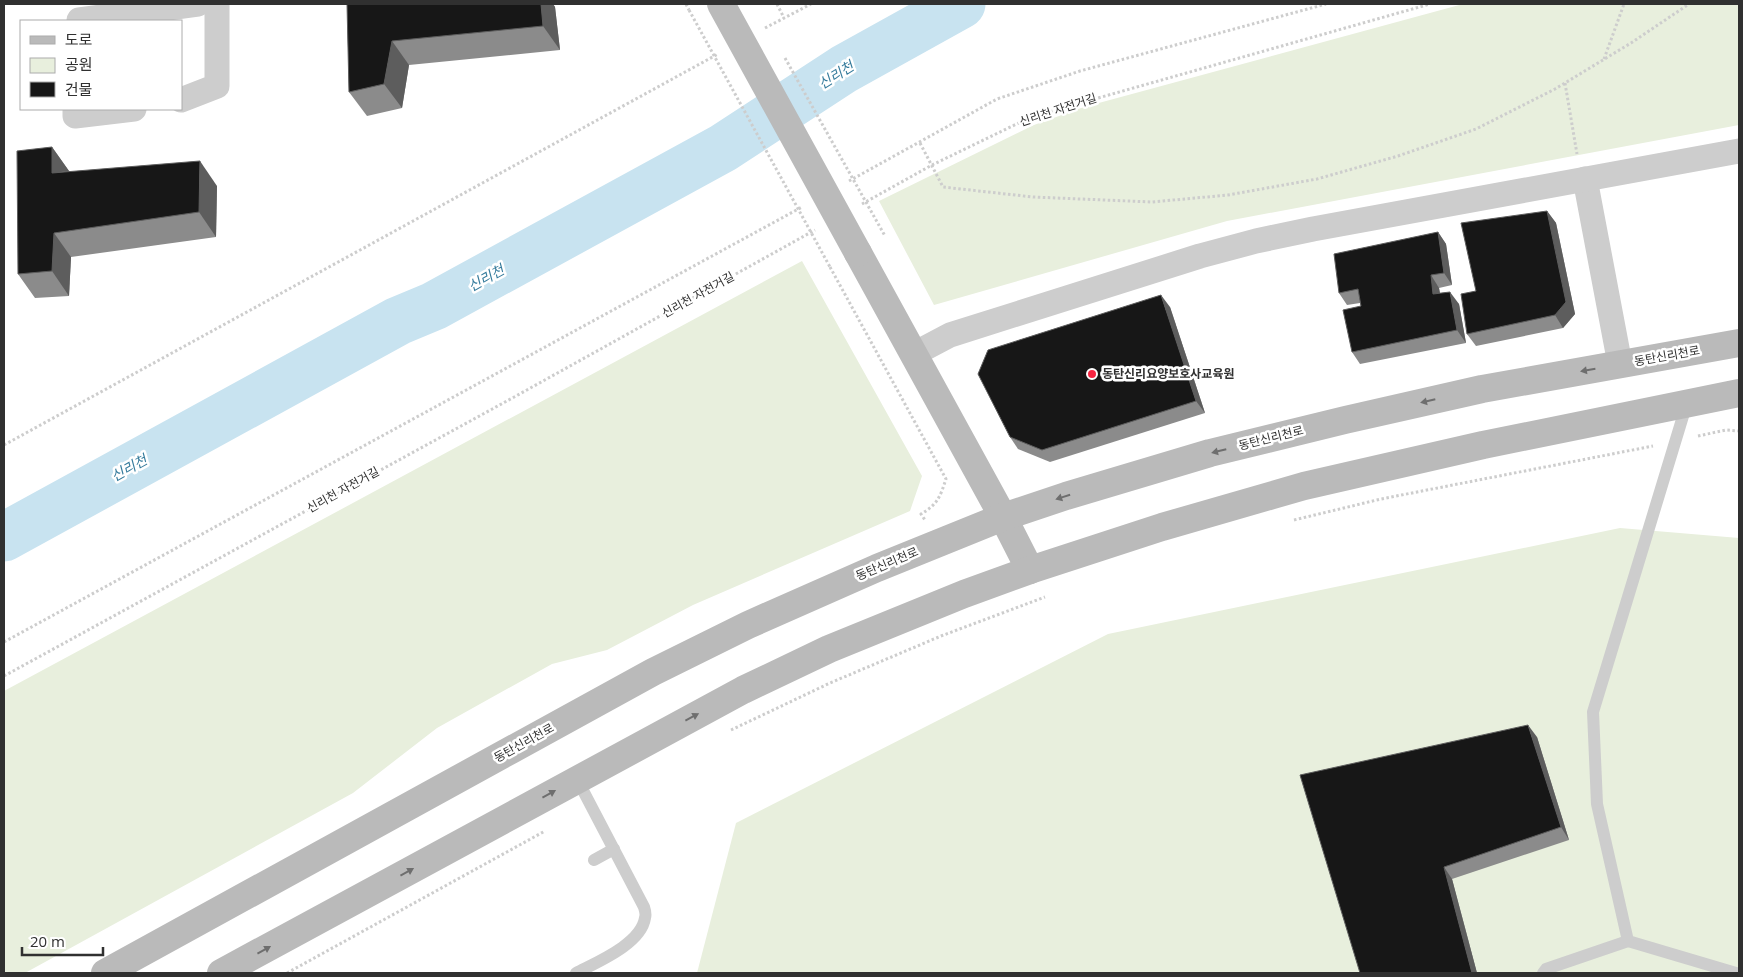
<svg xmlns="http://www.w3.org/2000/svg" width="1743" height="977" font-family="'Open Sans','Noto Sans KR',sans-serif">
	<rect width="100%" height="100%" fill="#fff"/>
	<g fill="#e8efdd">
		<polygon points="1463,4 1739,4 1739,125 1227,221 934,305 879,201 1034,125 1084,107"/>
		<polygon points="802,261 922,476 910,511 693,605 607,650 552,664 437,728 353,793 25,973 4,973 4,691"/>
		<polygon points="1620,528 1739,538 1739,973 697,973 736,823 1108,634"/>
	</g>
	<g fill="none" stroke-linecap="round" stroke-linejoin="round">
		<polyline stroke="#c8e3f0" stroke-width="49" points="4,537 398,321 434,306 723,148 844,69 961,4"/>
		<g stroke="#cdcdcd" stroke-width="3" stroke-dasharray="2.5 2.5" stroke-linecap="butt">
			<polyline points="686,4 689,10"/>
			<polyline points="777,4 784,18"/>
			<polyline points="765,28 811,4"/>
			<polyline points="1604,59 1624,4"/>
			<polyline points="1565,83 1577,154"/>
			<polyline points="920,143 943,187 1033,197 1152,202 1228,195 1317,179 1398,156 1476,129 1555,89 1631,43 1689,4"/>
			<polyline points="849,181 997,99 1080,71 1326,4"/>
			<polyline points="862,204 932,165 1031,117 1430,4"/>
			<path d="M830,267L946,479C940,497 938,504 921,514L925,520"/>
			<polyline points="1698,436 1726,430 1739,431"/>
			<polyline points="4,445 718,54"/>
			<polyline points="1294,520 1381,499 1653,446"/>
			<polyline points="4,642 802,207"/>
			<polyline points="4,676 516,396 815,230"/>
			<polyline points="731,730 830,683 941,636 1045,597"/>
			<polyline points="287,973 545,831"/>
		</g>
		<g stroke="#cdcdcd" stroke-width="12">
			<polyline points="1687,403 1593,712 1597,804 1628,941 1736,973"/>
			<polyline points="594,860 614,849"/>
			<path d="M576,973C597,962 641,944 645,918C646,915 645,910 644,907L577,779"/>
			<polyline points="1543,973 1546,969 1628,941"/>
		</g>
		<g stroke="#cdcdcd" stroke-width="25">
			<polyline points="79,20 198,4"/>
			<polyline points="181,100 217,86 217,4"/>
			<polyline points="75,109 75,116 134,109"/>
			<polyline points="1585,179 1620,364"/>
			<polyline points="914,354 950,335 1200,256 1256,241 1313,229 1739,151"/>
		</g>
		<g stroke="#bababa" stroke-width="28">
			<polyline points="858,253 1003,517 1030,570"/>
			<polyline points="105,973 653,672 748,625 877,568 1003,517 1066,496 1210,453 1345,420 1482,389 1739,343"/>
			<polyline points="221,973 743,690 829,649 964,594 1030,570 1162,527 1304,486 1483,445 1739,393"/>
		</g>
		<g stroke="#cdcdcd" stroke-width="3" stroke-dasharray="2.5 2.5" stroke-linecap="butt">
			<polyline points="689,10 830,267"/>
			<polyline points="785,58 885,236"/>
		</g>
		<polyline stroke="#bababa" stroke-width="28" points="721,4 858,253"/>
	</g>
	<g fill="#8b8b8b">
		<polygon points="347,4 553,4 555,7 560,50 409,65 402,108 367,116 349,92"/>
		<polygon points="52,147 69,171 217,186 216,237 71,257 69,296 35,298 18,274"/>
		<polygon points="1547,211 1556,223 1575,314 1563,328 1476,346 1467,334 1476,291"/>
		<polygon points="1438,232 1446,244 1452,285 1439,288 1440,293 1459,304 1466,343 1360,364 1352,352 1361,306 1360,303 1347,305 1339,293"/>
		<polygon points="1170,307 1205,413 1050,462 1018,449 1010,437"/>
		<polygon points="1537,737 1569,840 1452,879 1477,973 1360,973"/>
	</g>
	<g fill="#5d5d5d">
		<polygon points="541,4 553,4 555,7 560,50 543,26"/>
		<polygon points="392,41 409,65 402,108 384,84"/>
		<polygon points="52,147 69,171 52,173"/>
		<polygon points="200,161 217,186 216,237 199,212"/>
		<polygon points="1547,211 1556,223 1575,314 1563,328 1555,315"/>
		<polygon points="1438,232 1446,244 1452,285 1444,273"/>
		<polygon points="54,233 71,257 69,296 52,271"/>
		<polygon points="1431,275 1439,288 1442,306 1433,294"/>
		<polygon points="1450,292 1459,304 1466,343 1457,330"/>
		<polygon points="1161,295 1170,307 1205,413 1196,401"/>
		<polygon points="1528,725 1537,737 1569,840 1561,827"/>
		<polygon points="1444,867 1452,879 1477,973 1472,973"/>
	</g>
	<g fill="#171717" stroke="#5d5d5d">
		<polygon points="347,4 541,4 543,26 392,41 384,84 349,92"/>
		<polygon points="52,147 52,173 200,161 199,212 54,233 52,271 18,274 17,151"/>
		<polygon points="1547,211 1566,302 1555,315 1467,334 1461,294 1476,291 1461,223"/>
		<polygon points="1438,232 1444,273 1431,275 1433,294 1450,292 1457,330 1352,352 1343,310 1361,306 1358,289 1339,293 1334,254"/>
		<polygon points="1161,295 1196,401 1042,450 1010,437 978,374 988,350"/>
		<polygon points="1528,725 1561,827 1444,867 1472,973 1360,973 1300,775"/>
	</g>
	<defs><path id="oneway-solid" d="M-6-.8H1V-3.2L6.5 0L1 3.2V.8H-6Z" transform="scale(1.25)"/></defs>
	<g fill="#6e6e6e">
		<use href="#oneway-solid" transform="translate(1588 370) rotate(170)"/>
		<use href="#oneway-solid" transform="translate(1428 401) rotate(167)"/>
		<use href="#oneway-solid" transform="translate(1219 451) rotate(166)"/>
		<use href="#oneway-solid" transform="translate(1063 497) rotate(162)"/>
		<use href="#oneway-solid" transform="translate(692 717) rotate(-28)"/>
		<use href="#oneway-solid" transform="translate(549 794) rotate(-29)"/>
		<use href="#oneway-solid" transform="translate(407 872) rotate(-29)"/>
		<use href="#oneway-solid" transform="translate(264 950) rotate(-29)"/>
	</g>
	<circle fill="#f62441" stroke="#fff" stroke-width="2" cx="1092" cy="374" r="5"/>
	<g text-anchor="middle" stroke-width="5" stroke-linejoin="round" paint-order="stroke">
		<g font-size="12" fill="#303030" stroke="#fff">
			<text transform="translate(1058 110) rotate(-18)" y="4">신리천 자전거길</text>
			<text transform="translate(698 295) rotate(-29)" y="4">신리천 자전거길</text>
			<text transform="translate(1667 356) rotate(-10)" y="4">동탄신리천로</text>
			<text transform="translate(1271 438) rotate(-14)" y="4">동탄신리천로</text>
			<text transform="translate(343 490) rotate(-29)" y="4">신리천 자전거길</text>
			<text transform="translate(887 564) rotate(-23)" y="4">동탄신리천로</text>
			<text transform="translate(524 743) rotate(-29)" y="4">동탄신리천로</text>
		</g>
		<g font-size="12" font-weight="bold" fill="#303030" stroke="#fff" text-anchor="start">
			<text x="1102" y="378">동탄신리요양보호사교육원</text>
		</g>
		<g font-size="14" font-style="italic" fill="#357b9c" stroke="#fff">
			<text transform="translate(836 75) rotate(-32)" y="5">신리천</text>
			<text transform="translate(486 278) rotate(-29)" y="5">신리천</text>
			<text transform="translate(129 468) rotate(-29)" y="5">신리천</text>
		</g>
	</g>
	<rect width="1743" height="977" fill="none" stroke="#303030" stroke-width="10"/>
	<rect x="20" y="20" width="162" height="90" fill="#ffffff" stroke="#acacac"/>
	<rect x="30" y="36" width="25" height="8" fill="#bababa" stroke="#acacac"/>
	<text x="65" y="45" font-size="15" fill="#303030">도로</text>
	<rect x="30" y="58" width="25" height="15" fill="#e8efdd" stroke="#acacac"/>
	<text x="65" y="70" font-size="15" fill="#303030">공원</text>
	<rect x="30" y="82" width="25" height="15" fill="#171717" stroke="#acacac"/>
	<text x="65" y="95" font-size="15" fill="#303030">건물</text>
	<path d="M22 947v8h81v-8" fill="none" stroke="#303030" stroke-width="2.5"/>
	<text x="30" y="947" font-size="15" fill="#303030" stroke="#ffffff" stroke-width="4" paint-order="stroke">20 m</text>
</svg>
